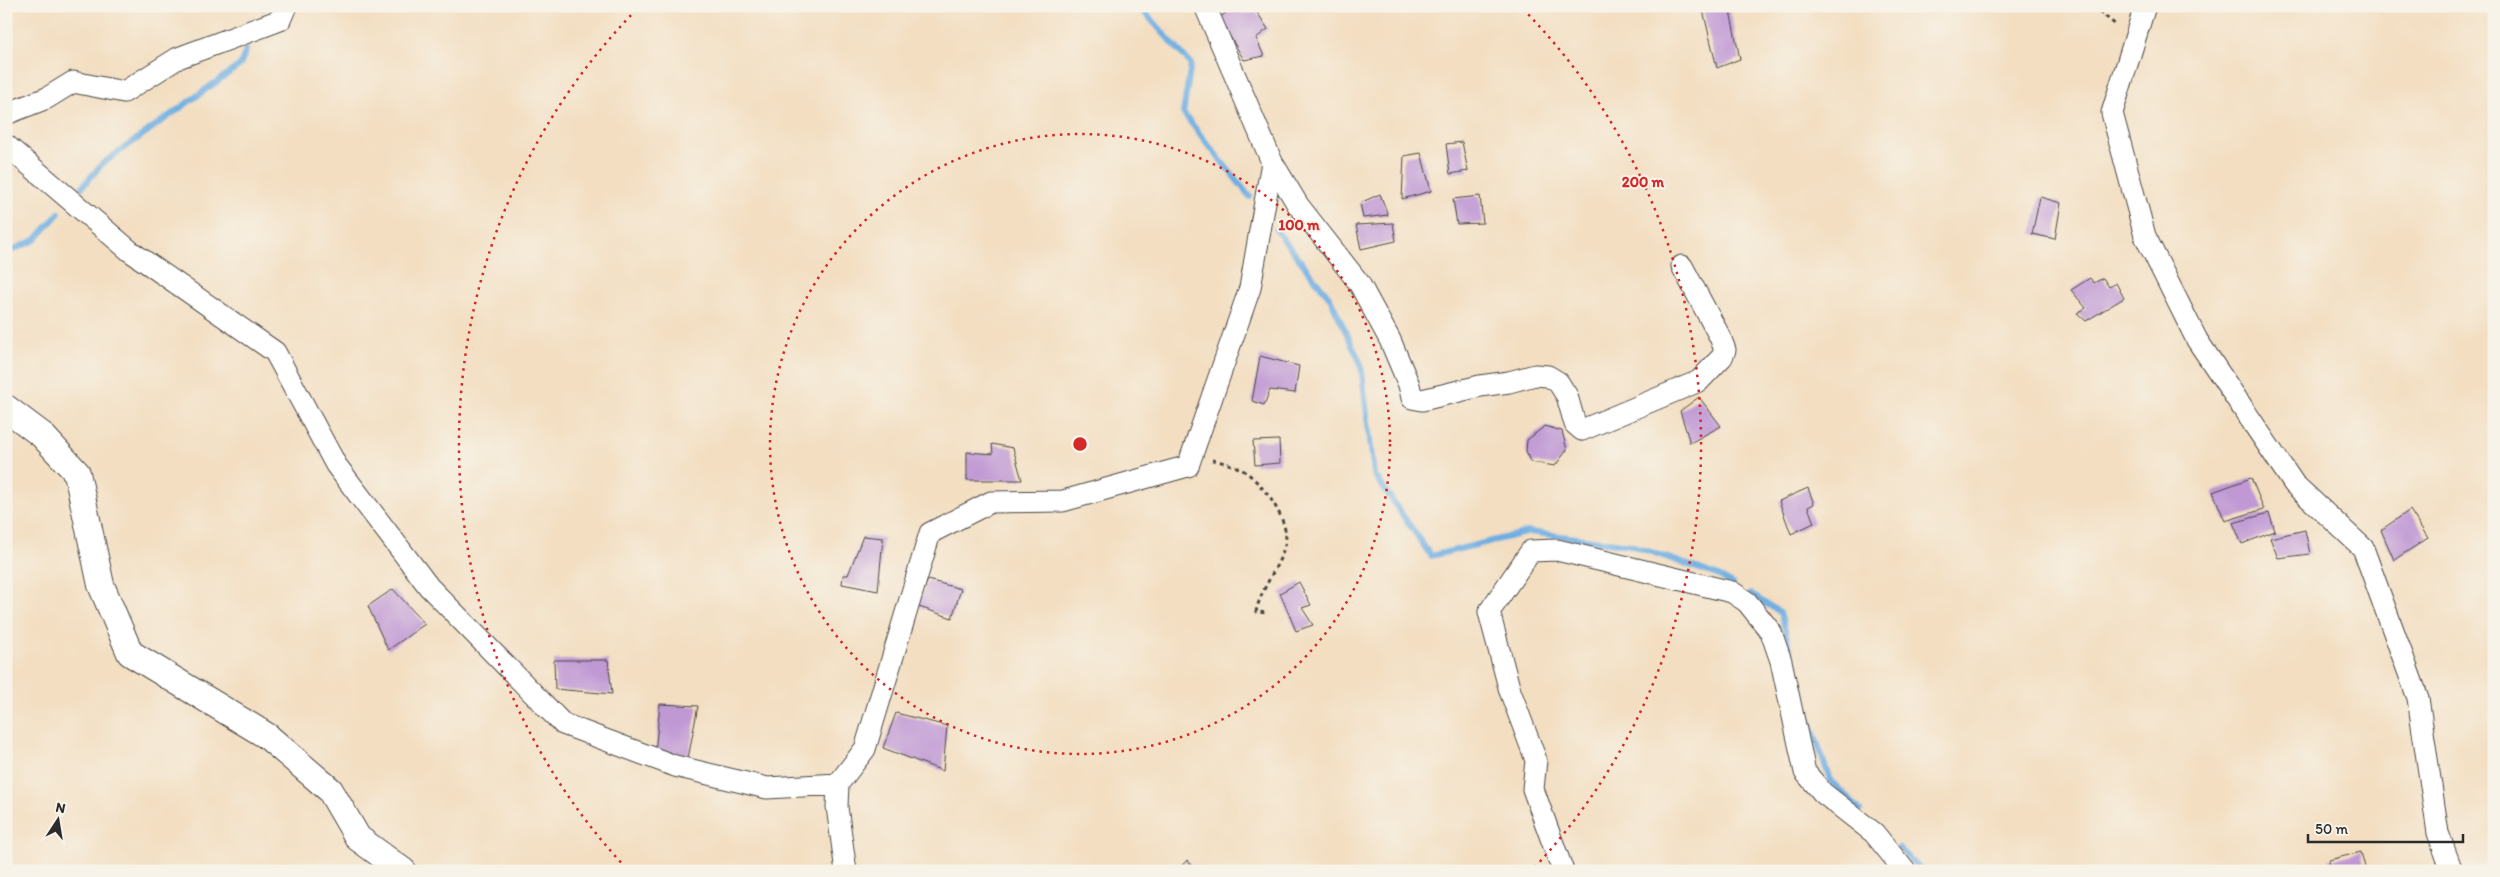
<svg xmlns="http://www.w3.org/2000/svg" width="2500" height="877" viewBox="0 0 2500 877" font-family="Itim,sans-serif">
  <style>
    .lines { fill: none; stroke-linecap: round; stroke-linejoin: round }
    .stream { stroke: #6eafe2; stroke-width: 6 }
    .building { fill: #bf98d4 }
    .minor-casing { stroke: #494642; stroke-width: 23 }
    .major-casing { stroke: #494642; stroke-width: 28 }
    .path { stroke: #494642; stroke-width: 3; stroke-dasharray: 4 4; stroke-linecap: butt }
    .minor { stroke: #fff; stroke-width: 21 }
    .major { stroke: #fff; stroke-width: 26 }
    .ring { fill: none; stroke: #d62828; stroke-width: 2.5; stroke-dasharray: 2.5 5 }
    .centre { fill: #d62828; stroke: #f7f3e8; stroke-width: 2.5 }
    .ring-label { font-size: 15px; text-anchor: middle; font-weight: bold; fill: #d62828; stroke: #f7f3e8; stroke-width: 4; stroke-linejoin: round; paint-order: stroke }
  </style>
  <rect width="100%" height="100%" fill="#f7f3e8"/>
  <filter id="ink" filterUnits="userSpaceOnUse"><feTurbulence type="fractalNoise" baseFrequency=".02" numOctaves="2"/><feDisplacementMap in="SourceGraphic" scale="10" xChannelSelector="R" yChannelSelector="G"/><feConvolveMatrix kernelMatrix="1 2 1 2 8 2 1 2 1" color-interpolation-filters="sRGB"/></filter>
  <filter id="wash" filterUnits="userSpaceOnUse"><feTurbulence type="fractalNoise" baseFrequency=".0096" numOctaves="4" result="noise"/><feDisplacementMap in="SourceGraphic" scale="20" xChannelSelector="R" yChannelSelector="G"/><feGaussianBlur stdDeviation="1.12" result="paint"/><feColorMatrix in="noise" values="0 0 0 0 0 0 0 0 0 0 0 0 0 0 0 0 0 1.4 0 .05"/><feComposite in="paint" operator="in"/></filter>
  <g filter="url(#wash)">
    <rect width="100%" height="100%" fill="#f3dec1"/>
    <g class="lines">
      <!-- stream -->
      <path class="stream" d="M 1139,6 L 1191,64 L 1183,113 L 1250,197
        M 263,8 L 264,6
        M 82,187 L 102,164 L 240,65 L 246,50
        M 1276,230 L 1330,298 L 1361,364 L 1374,474 L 1431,556 L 1529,532 L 1631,545 L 1717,575 L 1733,584
        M 6,253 L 35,240 L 59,213
        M 1750,594 L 1780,612 L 1807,713 L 1830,780 L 1860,810
        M 1899,848 L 1922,871"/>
    </g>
    <g id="blocks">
      <!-- building -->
      <path class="building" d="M 1235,6 L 1253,6 L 1268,29 L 1256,38 L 1264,56 L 1244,60 L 1219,18 Z
        M 1702,6 L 1729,6 L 1740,59 L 1717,68 Z
        M 1462,142 L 1468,171 L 1450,174 L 1446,144 Z
        M 1421,153 L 1431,191 L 1402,199 L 1404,156 Z
        M 1380,194 L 1388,215 L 1363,218 L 1360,203 Z
        M 1480,196 L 1483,223 L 1457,224 L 1453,199 Z
        M 2040,197 L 2061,203 L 2055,239 L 2032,234 Z
        M 1393,223 L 1396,241 L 1361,249 L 1356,225 Z
        M 2090,278 L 2094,283 L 2103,278 L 2109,287 L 2116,283 L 2124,298 L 2086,321 L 2077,313 L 2086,308 L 2071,290 Z
        M 1260,356 L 1299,366 L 1295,393 L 1270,390 L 1264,405 L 1252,401 Z
        M 1699,397 L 1721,426 L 1690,443 L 1680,411 Z
        M 1545,426 L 1562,431 L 1567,450 L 1555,466 L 1530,462 L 1526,451 L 1527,440 Z
        M 1279,440 L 1280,463 L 1255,465 L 1253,441 Z
        M 992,444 L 1013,448 L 1022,480 L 967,480 L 967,452 L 993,454 Z
        M 2251,478 L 2264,509 L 2225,521 L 2213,492 Z
        M 1808,488 L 1814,504 L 1808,507 L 1814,523 L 1791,534 L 1779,501 Z
        M 2410,510 L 2428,538 L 2394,560 L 2381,530 Z
        M 2269,513 L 2275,531 L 2242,544 L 2233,523 Z
        M 2305,530 L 2310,554 L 2278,558 L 2270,538 Z
        M 863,536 L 883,538 L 878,591 L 842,584 L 843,575 L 848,575 Z
        M 928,580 L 961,589 L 952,618 L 916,606 Z
        M 1299,582 L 1311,605 L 1302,608 L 1313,625 L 1296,631 L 1280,593 Z
        M 393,589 L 425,624 L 388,650 L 368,606 Z
        M 554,660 L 608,660 L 612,694 L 555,689 Z
        M 660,704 L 698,706 L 687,764 L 655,753 Z
        M 896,713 L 947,726 L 943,771 L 883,748 Z
        M 2361,852 L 2366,871 L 2330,871 L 2329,860 Z
        M 1187,860 L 1197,871 L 1177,871 Z"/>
    </g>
  </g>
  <g filter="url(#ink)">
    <use href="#blocks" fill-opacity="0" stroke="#494642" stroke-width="1"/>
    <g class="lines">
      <!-- minor casing -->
      <g class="minor-casing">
        <path id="minor" d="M 2145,6 L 2112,113 L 2145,236 L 2197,340 L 2294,484 L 2363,548 L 2418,698 L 2438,833 L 2452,871
          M 6,114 L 47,98 L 73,82 L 124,92 L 178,58 L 280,20 L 286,6
          M 6,145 L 130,251 L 275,352 L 336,465 L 429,587 L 563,724 L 675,766 L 767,788 L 838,784 L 865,749 L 930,533 L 991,502 L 1063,501 L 1188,466 L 1250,288 L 1272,162 L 1205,6
          M 1272,162 L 1298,205 L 1359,283 L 1390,340 L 1409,385 L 1412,398 L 1422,400 L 1480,386 L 1509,382 L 1535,375 L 1548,376 L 1558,382 L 1567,396 L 1575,424 L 1582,430 L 1699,381 L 1722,357 L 1725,350 L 1720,337 L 1682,266
          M 838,784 L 837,807 L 846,871
          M 1563,871 L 1533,789 L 1536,760 L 1510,691 L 1489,612 L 1531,551 L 1557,550 L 1732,592 L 1747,602 L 1771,632 L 1781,661 L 1805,772 L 1823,793 L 1874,833 L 1905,871"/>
      </g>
      <!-- major casing -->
      <g class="major-casing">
        <path id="major" d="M 6,408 L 42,435 L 77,473 L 101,585 L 130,653 L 267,736 L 330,790 L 358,838 L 403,871"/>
      </g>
      <!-- path -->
      <path class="path" d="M 2093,6 L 2117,26
        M 1212,460 C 1223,462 1238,466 1247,473 C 1265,487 1291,522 1285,545 C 1278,569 1261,588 1256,612 L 1268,613"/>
      <!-- minor -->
      <use href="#minor" class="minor"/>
      <!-- major -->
      <use href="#major" class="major"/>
    </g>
  </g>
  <!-- distance rings -->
  <g class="ring">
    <circle cx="1080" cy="444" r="310"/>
    <path d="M626 868A621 621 0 0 1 637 9M1523 9A621 621 0 0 1 1534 868"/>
  </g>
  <circle cx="1080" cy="444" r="8" class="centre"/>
  <g class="ring-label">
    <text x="1643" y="187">200 m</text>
    <text x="1299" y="230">100 m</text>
  </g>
  <!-- margin -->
  <rect width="2500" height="877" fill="none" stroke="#f7f3e8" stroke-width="25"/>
  <!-- north arrow -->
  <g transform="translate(58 820) rotate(12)" stroke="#f7f3e8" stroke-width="4" paint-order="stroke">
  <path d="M0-4L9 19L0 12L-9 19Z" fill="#2b2b2b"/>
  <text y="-8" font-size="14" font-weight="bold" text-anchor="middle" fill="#2b2b2b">N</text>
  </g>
  <!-- scale -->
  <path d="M2308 834v8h155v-8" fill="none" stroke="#2b2b2b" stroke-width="2.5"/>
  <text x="2315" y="834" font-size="15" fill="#2b2b2b" stroke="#f7f3e8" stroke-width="4" paint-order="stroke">50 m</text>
</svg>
